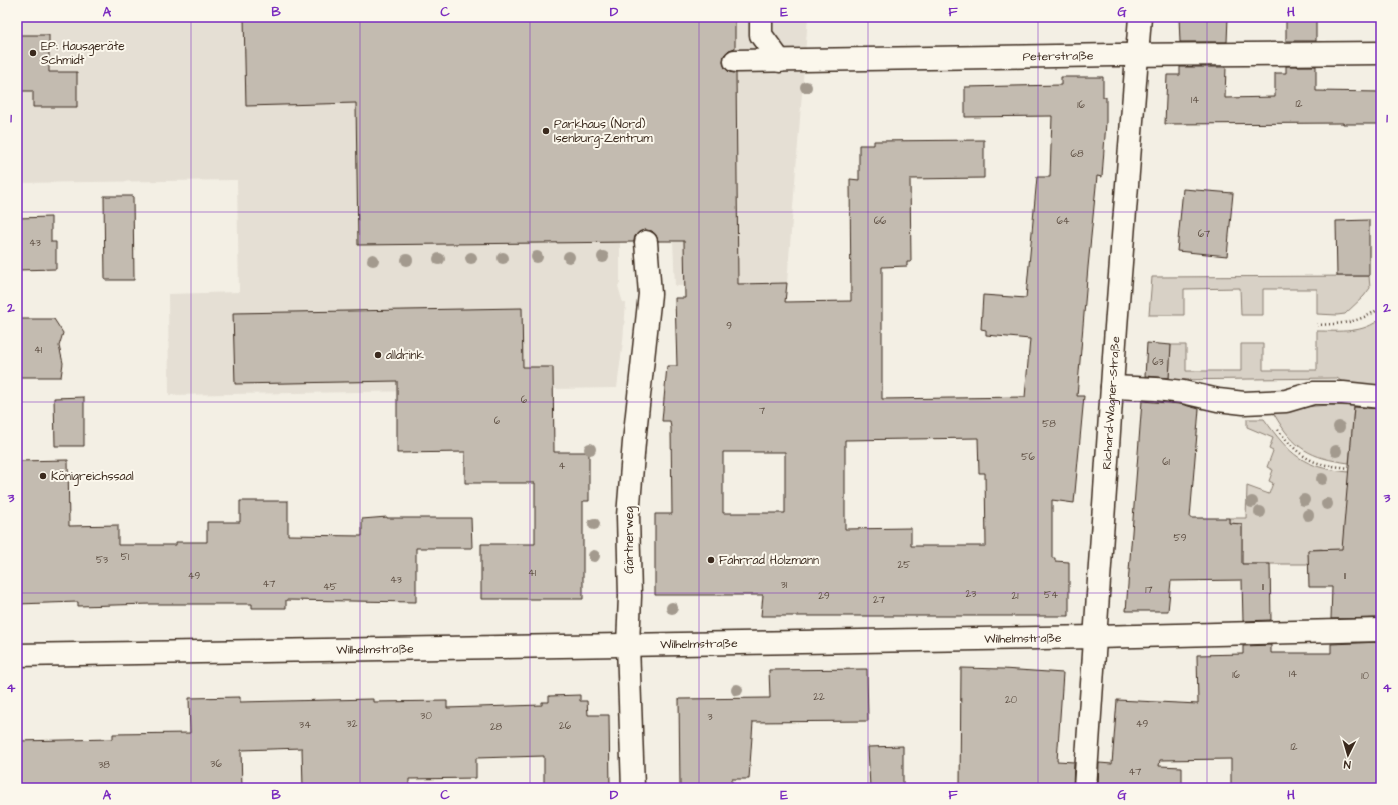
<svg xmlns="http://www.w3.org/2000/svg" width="1398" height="805" viewBox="0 0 1398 805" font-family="'Architects Daughter',sans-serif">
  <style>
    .built { fill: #e5dfd4 }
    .green { fill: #d8d1c6; stroke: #8a7e72 }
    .building { fill: #c3bbb0; stroke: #3b2a1e; fill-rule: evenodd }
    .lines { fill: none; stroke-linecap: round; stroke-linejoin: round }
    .minor-casing { stroke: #3b2a1e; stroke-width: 25 }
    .path { stroke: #3b2a1e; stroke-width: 2.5; stroke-dasharray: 1 3; stroke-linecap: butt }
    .minor { stroke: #fbf7ec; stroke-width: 22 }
    .tree { fill: #a39a8e }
    .grid { fill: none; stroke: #7b2cbf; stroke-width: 1; stroke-opacity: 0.55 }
    .poi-dot { fill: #3b2a1e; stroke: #fbf7ec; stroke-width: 1.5 }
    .labels { text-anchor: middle; stroke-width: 4; stroke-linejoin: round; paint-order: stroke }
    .number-label { font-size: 10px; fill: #5d4e42 }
    .poi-label { font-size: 12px; fill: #3b2a1e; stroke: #fbf7ec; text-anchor: start }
    .street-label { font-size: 12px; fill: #3b2a1e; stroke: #fbf7ec }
    .neatline { fill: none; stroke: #7b2cbf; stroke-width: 1.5 }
    .grid-label { font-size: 13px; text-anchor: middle; font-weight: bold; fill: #7b2cbf }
  </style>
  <rect width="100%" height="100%" fill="#f3efe4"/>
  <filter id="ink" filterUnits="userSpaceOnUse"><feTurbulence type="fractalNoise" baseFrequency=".025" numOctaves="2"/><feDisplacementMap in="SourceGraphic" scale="8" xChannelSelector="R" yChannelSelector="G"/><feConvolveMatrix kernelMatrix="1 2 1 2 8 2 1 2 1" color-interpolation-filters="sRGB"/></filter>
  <g filter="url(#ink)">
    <!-- built -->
    <path class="built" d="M 17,17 L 808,17 L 787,283 L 675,286 L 673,241 L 620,242 L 620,283 L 618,286 L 623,303 L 626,303 L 623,341 L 617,388 L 169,395 L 168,294 L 239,292 L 237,180 L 17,183 Z"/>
    <!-- green -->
    <path class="green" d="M 1369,276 L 1370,288 L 1364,296 L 1345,314 L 1337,315 L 1317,314 L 1317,289 L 1263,289 L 1263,315 L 1241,315 L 1240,288 L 1184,289 L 1184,315 L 1149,315 L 1152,277 Z
      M 1381,318 L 1381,388 L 1344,383 L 1337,378 L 1169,380 L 1171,345 L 1186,345 L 1186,371 L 1241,371 L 1241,344 L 1263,344 L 1263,370 L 1317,370 L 1317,331 C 1339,331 1364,334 1381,318 Z
      M 1328,405 L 1354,406 L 1351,445 L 1354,452 L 1350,452 L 1349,463 C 1310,458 1294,449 1274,414 L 1275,412 L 1305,407 Z
      M 1247,419 L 1264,419 C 1290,455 1303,468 1349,472 L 1381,563 L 1321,549 L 1308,550 L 1309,564 L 1230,564 L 1242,551 L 1242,524 L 1229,523 L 1229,518 L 1246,518 L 1247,486 L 1269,494 L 1273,483 L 1269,481 L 1273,470 L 1267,467 L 1273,451 L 1269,449 L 1273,438 L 1247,427 Z"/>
    <!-- building -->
    <path class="building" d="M 244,17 L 735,17 L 735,48 L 729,50 L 724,55 L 723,62 L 725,68 L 729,72 L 736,73 L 738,284 L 787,283 L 785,302 L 851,301 L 850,179 L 859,180 L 859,145 L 874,145 L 874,141 L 984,140 L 984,178 L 910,179 L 911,262 L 907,262 L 907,266 L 882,267 L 882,399 L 1025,397 L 1030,339 L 986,335 L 986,330 L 981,329 L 983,295 L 1026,298 L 1037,177 L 1050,177 L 1052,116 L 965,117 L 965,87 L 1061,85 L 1061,77 L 1103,77 L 1103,97 L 1106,97 L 1106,122 L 1102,177 L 1097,176 L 1088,267 L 1077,396 L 1084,396 L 1074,503 L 1052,500 L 1052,558 L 1055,558 L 1055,561 L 1069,562 L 1069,616 L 761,616 L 763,595 L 655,595 L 655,514 L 672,514 L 671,428 L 670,421 L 662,421 L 667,366 L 677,366 L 675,298 L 685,298 L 684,241 L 658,241 L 656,235 L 652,231 L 645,230 L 639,232 L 635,236 L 634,242 L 358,245 L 356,103 L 246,106 ZM 978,438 L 979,473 L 985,473 L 986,546 L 911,546 L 911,528 L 845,529 L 845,440 ZM 723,452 L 785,452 L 785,513 L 723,513 Z
      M 1179,17 L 1228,17 L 1227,42 L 1180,42 Z
      M 1286,17 L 1316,17 L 1316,41 L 1286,41 Z
      M 17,35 L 49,35 L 49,72 L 77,72 L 77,107 L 33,107 L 33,91 L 17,91 Z
      M 1286,66 L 1316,66 L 1316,91 L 1381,92 L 1381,124 L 1343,124 L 1343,123 L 1165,124 L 1167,75 L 1180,75 L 1180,67 L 1226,67 L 1225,98 L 1275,97 L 1275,73 L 1286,73 Z
      M 1183,189 L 1233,193 L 1227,256 L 1177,251 Z
      M 104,196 L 133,196 L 134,280 L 105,280 Z
      M 51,217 L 51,242 L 56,242 L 56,269 L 17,270 L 17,218 Z
      M 1369,220 L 1369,276 L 1337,276 L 1336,221 Z
      M 522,308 L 523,367 L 553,367 L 554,452 L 589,452 L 589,501 L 583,501 L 583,599 L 481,599 L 481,544 L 535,544 L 535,483 L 465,483 L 465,452 L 397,453 L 397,381 L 235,384 L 233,313 Z
      M 17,319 L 54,319 L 63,333 L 59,346 L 63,363 L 61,377 L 17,377 Z
      M 1147,343 L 1171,345 L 1169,378 L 1145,376 Z
      M 84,397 L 84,446 L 55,446 L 54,398 Z
      M 1142,401 L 1181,404 L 1199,409 L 1190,518 L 1229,518 L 1229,523 L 1242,524 L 1242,564 L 1270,564 L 1271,620 L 1243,621 L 1242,580 L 1171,581 L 1168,611 L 1126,611 Z
      M 1354,407 L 1381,409 L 1381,618 L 1331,619 L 1332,587 L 1309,587 L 1308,550 L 1342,549 Z
      M 68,460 L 69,526 L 118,525 L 118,545 L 176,545 L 176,542 L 207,542 L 207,522 L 240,522 L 240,501 L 288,501 L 288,535 L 362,536 L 362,519 L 387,517 L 387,518 L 471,518 L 472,548 L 416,548 L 416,602 L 286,600 L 286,608 L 252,608 L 252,604 L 151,604 L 78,606 L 78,602 L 17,604 L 17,461 Z
      M 1381,642 L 1381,788 L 1231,788 L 1231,759 L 1160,760 L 1159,766 L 1182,767 L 1182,788 L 1098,788 L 1099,763 L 1112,764 L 1117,700 L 1198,704 L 1197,655 L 1243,654 L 1243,646 L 1271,645 L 1271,653 L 1331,653 L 1331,644 Z
      M 961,668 L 1003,669 L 1063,673 L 1057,761 L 1074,762 L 1073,788 L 960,788 Z
      M 867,669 L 868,721 L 753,722 L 749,779 L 732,779 L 732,788 L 680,788 L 679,699 L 770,698 L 769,670 Z
      M 580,695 L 580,701 L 587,701 L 588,715 L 609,715 L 610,788 L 544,788 L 544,756 L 476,758 L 476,778 L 409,779 L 409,788 L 303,788 L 302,748 L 241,750 L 242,788 L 17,788 L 17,741 L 113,739 L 113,734 L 190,733 L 189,698 L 240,697 L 240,702 L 373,699 L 373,702 L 447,701 L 447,708 L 542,705 L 542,702 L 549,702 L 549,696 Z
      M 903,746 L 903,788 L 870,788 L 868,747 Z"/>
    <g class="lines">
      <!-- minor casing -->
      <g class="minor-casing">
        <g id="minor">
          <path d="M 761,17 L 761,35 L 780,61"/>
          <path id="s1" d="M 735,61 L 1116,55 L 1381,53"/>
          <path d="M 1112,387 L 1156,389 L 1183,392 L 1218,400 L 1244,403 L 1286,401 L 1313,393 L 1343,393 L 1381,397"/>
          <path id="s2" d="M 17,655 L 1096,637 L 1381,630"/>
          <path d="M 633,788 L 628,645 L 630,596 L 628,516 L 634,442 L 650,294 L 646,242"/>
          <path id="s3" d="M 1085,788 L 1116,327 L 1140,17"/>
        </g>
      </g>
      <!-- path -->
      <path class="path" d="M 1317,325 C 1333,324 1349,324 1364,317 C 1370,315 1375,311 1381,308
        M 1278,430 C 1287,441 1298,454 1311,460 C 1322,466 1336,466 1349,468"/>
      <!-- minor -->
      <use href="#minor" class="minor"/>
    </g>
    <!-- trees -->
    <g class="tree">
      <circle cx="806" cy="87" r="6"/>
      <circle cx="537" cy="257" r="6"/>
      <circle cx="569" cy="257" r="6"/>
      <circle cx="603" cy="257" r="6"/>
      <circle cx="471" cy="258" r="6"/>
      <circle cx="503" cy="258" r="6"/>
      <circle cx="439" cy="259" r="6"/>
      <circle cx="373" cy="260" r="6"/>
      <circle cx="407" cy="260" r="6"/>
      <circle cx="1339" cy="427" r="6"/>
      <circle cx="590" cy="449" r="6"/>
      <circle cx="1336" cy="451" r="6"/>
      <circle cx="1322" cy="479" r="6"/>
      <circle cx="1304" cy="500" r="6"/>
      <circle cx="1252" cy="502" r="6"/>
      <circle cx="1327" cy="504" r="6"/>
      <circle cx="1260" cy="512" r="6"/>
      <circle cx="1308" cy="515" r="6"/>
      <circle cx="594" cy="524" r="6"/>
      <circle cx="594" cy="556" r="6"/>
      <circle cx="672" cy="608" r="6"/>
      <circle cx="737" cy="690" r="6"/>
    </g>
  </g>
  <!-- grid -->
  <path class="grid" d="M 191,17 L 191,788M 360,17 L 360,788M 530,17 L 530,788M 699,17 L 699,788M 868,17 L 868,788M 1038,17 L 1038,788M 1207,17 L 1207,788M 17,212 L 1381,212M 17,402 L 1381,402M 17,593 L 1381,593"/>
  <!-- markers -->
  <g class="poi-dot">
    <circle cx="33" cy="53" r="4"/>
    <circle cx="546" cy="131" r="4"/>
    <circle cx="378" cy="355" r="4"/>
    <circle cx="43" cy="476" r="4"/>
    <circle cx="711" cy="560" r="4"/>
  </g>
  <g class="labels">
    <!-- number labels -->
    <g class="number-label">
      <text x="1195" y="103">14</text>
      <text x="1299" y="107">12</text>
      <text x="1081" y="108">16</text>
      <text x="1077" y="157">68</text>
      <text x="880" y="224">66</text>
      <text x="1063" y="224">64</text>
      <text x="1204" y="237">67</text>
      <text x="35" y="246">43</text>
      <text x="729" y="329">9</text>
      <text x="38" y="353">41</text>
      <text x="1158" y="365">63</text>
      <text x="524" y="403">6</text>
      <text x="762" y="414">7</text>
      <text x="497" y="424">6</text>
      <text x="1049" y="427">58</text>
      <text x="1028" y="460">56</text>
      <text x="1166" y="465">61</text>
      <text x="562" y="469">4</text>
      <text x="1180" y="541">59</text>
      <text x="125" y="560">51</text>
      <text x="102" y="563">53</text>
      <text x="904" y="568">25</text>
      <text x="532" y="576">41</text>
      <text x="194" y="579">49</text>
      <text x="1345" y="579">11</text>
      <text x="396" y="583">43</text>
      <text x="269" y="587">47</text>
      <text x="784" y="588">31</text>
      <text x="330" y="590">45</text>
      <text x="1263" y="590">11</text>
      <text x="1149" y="593">17</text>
      <text x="971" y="597">23</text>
      <text x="1051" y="598">54</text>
      <text x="824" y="599">29</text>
      <text x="1015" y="599">21</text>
      <text x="879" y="603">27</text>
      <text x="1293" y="677">14</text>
      <text x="1236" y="678">16</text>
      <text x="1365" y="679">10</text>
      <text x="819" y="700">22</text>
      <text x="1011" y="703">20</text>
      <text x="426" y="719">30</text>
      <text x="710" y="720">3</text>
      <text x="352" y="727">32</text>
      <text x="1142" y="727">49</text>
      <text x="305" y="728">34</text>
      <text x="565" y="729">26</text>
      <text x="496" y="730">28</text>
      <text x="1294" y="750">12</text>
      <text x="216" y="767">36</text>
      <text x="104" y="768">38</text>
      <text x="1135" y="775">47</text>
    </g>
    <!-- poi labels -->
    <g class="poi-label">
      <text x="41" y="50">EP: Hausgeräte<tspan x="41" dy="14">Schmidt</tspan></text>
      <text x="554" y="128">Parkhaus (Nord)<tspan x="554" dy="14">Isenburg-Zentrum</tspan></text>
      <text x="386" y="359">alldrink</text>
      <text x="51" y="480">Königreichssaal</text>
      <text x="719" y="564">Fahrrad Holzmann</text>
    </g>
    <!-- street labels -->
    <g class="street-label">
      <text dy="4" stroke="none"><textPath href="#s1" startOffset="323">Peterstraße</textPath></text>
      <text dy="4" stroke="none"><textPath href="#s3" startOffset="386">Richard-Wagner-Straße</textPath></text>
      <text transform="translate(629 540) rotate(-90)" y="4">Gärtnerweg</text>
      <text dy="4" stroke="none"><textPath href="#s2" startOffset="1006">Wilhelmstraße</textPath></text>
      <text dy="4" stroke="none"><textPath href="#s2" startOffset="682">Wilhelmstraße</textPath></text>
      <text dy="4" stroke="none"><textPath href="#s2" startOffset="358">Wilhelmstraße</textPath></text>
    </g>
  </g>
  <!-- margin -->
  <rect width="1398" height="805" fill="none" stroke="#fbf7ec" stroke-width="44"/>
  <!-- north arrow -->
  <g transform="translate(1348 755) rotate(185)" stroke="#fbf7ec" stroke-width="3" paint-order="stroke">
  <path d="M0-3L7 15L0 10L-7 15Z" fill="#3b2a1e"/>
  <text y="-6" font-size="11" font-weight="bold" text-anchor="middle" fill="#3b2a1e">N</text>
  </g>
  <rect x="22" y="22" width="1354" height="761" class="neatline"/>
  <g class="grid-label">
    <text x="107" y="16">A</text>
    <text x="276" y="16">B</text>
    <text x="445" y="16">C</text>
    <text x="614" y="16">D</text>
    <text x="784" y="16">E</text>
    <text x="953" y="16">F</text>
    <text x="1122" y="16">G</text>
    <text x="1291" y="16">H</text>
    <text x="11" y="122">1</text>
    <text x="1387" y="122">1</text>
    <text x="11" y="312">2</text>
    <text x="1387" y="312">2</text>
    <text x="11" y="502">3</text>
    <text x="1387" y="502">3</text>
    <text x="11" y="692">4</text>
    <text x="1387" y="692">4</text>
    <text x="107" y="799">A</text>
    <text x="276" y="799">B</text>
    <text x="445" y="799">C</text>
    <text x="614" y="799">D</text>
    <text x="784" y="799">E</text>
    <text x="953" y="799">F</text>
    <text x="1122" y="799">G</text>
    <text x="1291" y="799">H</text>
  </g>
</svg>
